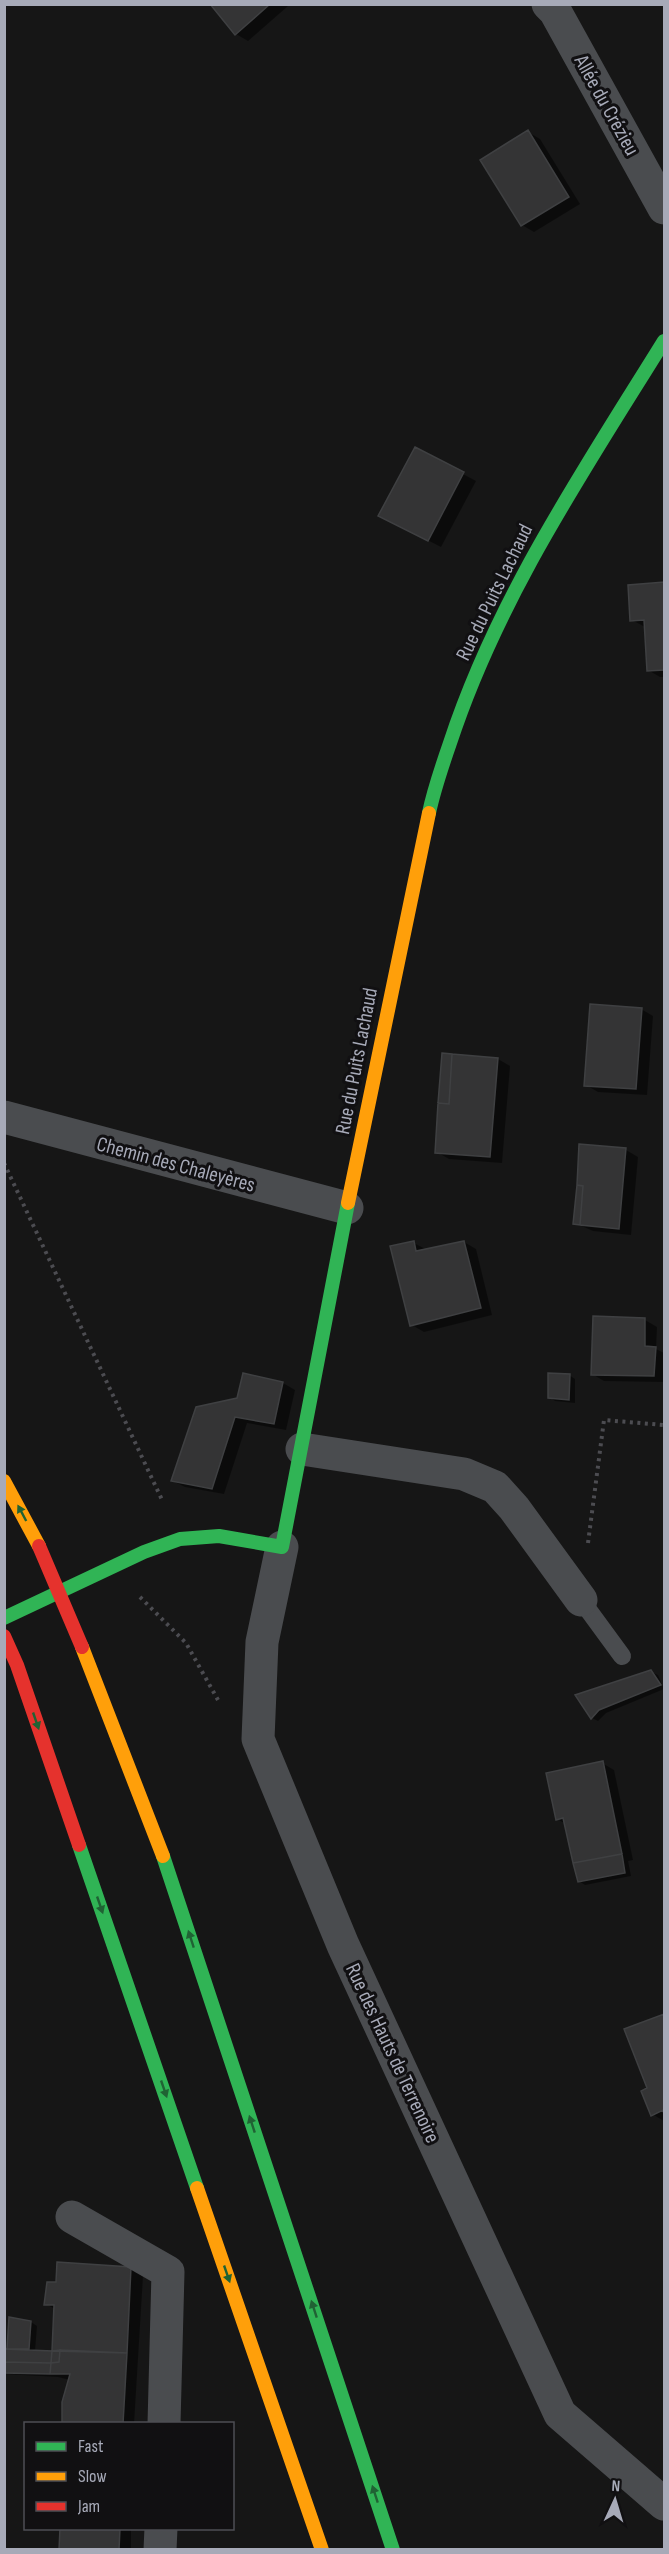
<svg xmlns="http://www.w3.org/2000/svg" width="669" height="2554" viewBox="0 0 669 2554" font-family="'Sofia Sans Condensed',sans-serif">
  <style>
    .shadow { fill: #0007 }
    .building { fill: #343435; stroke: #3f4042; stroke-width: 1.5 }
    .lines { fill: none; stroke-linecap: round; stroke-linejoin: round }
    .path { stroke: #4c4c51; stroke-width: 4; stroke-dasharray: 3 4.5; stroke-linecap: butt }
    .lane { stroke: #4a4c4f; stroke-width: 18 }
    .street { stroke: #4a4c4f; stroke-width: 33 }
    .fast { stroke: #30b455; stroke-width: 14 }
    .slow { stroke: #ff9f0a; stroke-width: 14 }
    .jam { stroke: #e5322d; stroke-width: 14 }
    .jam-bridge { stroke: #e5322d; stroke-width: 14 }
    .oneway { fill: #206234 }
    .labels { text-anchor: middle; stroke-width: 6; stroke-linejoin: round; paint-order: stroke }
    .street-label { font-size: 21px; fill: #a7aab8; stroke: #111012 }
  </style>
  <rect width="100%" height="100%" fill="#161616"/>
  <!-- shadow -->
  <path class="shadow" d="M 212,4 L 287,4 L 288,6 L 248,41 L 236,34 Z
    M 528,132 L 540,139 L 580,204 L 534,232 L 522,225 Z
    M 416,449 L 476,481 L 441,547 L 392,522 Z
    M 664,583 L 664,677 L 660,677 L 648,670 L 645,627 L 632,620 L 630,586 Z
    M 641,1009 L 653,1016 L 647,1095 L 598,1092 L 586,1085 Z
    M 498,1059 L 510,1066 L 502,1163 L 449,1159 L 437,1152 Z
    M 581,1146 L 626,1150 L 638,1157 L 631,1235 L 593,1231 L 575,1223 Z
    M 464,1242 L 476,1249 L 492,1315 L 424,1332 L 412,1325 L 414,1243 L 427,1250 Z
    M 645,1320 L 657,1327 L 656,1349 L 664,1353 L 664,1382 L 604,1381 L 592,1374 Z
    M 244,1375 L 283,1383 L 295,1390 L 286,1430 L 247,1423 L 224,1494 L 185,1487 L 173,1481 L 238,1399 Z
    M 569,1375 L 575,1379 L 575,1403 L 555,1401 L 549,1397 Z
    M 651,1672 L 658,1675 L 664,1689 L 606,1713 L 598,1721 L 592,1718 L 577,1696 Z
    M 602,1763 L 614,1770 L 633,1860 L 628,1861 L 631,1876 L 585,1885 L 579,1881 L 566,1824 L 557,1819 Z
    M 664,2015 L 664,2121 L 652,2114 L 649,2089 L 626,2030 Z
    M 131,2269 L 143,2276 L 134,2424 L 64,2424 L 70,2380 L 58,2377 L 4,2374 L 4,2350 L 8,2351 L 11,2319 L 31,2322 L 37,2326 L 35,2351 L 53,2351 L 55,2309 L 46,2304 Z
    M 61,2528 L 131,2528 L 131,2550 L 61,2550 Z"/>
  <!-- building -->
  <path class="building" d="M 210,4 L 270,4 L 235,35 Z
    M 528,130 L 569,197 L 521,226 L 480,160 Z
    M 415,447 L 464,472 L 428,541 L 378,516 Z
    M 664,582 L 664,670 L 647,671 L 644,620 L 630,621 L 628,585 Z
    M 590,1004 L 642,1008 L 636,1089 L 584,1086 Z
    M 442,1053 L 452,1054 L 449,1104 L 438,1103 Z
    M 452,1054 L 498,1058 L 490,1157 L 435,1153 L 438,1103 L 449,1104 Z
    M 579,1144 L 626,1148 L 619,1229 L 580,1225 L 583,1186 L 577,1185 Z
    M 577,1185 L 583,1186 L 580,1225 L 573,1224 Z
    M 414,1241 L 416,1251 L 464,1241 L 481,1308 L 410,1326 L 390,1246 Z
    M 593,1316 L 645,1318 L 645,1346 L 656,1347 L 654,1376 L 591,1375 Z
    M 243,1373 L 283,1382 L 274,1424 L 235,1417 L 212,1489 L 171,1481 L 196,1407 L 237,1398 Z
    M 548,1373 L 570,1374 L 569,1400 L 548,1398 Z
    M 651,1670 L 661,1685 L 599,1710 L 591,1719 L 575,1695 Z
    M 603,1761 L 622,1854 L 573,1863 L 563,1818 L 556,1820 L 546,1773 Z
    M 622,1854 L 625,1873 L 578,1882 L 573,1863 Z
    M 664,2014 L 664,2114 L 663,2110 L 651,2116 L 641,2091 L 647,2088 L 624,2029 Z
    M 57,2262 L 131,2267 L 127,2353 L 52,2351 L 54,2305 L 44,2305 L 47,2282 L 56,2282 Z
    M 9,2317 L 31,2321 L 29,2349 L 7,2349 Z
    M 4,2349 L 52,2351 L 51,2363 L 4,2362 Z
    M 60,2350 L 127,2353 L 123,2424 L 62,2424 L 62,2402 L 70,2374 L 50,2374 L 51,2363 L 59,2362 Z
    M 60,2350 L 59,2362 L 51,2363 L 52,2351 Z
    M 4,2362 L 51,2363 L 50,2374 L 4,2373 Z
    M 60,2528 L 120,2528 L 119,2550 L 59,2550 Z"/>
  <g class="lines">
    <!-- path -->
    <path class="path" d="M 4,1163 L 163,1502
      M 588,1543 L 604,1420 L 664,1425
      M 140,1597 L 186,1643 L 218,1700"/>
    <!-- lane -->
    <path class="lane" d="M 581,1600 L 622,1656"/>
    <!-- street -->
    <path class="street" d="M 548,4 L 555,11 L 664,208
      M 4,1117 L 347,1208
      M 302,1449 L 464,1474 L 495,1487 L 514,1508 L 581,1600
      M 282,1547 L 262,1642 L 258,1739 L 343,1945 L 560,2414 L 664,2504
      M 72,2217 L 168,2272 L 164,2424
      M 160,2550 L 161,2528"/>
    <!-- fast -->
    <path class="fast" d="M 429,813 C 434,789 442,766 450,743 C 498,597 584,470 664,341
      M 4,1618 L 144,1552 L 180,1539 L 219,1536 L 282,1547 L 348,1203
      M 79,1845 L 197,2188
      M 163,1856 L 393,2550"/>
    <!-- slow -->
    <path class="slow" d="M 348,1203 L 429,813
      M 4,1481 L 39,1546
      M 82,1647 L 163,1856
      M 197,2188 L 322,2550"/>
    <!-- jam -->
    <path class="jam" d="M 4,1636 L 17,1665 L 79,1845"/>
    <!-- jam-bridge -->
    <path class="jam-bridge" d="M 39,1546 L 82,1647"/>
  </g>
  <!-- one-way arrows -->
  <defs><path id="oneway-solid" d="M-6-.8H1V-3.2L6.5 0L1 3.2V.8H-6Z" transform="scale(1.5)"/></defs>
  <g class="oneway">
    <use href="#oneway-solid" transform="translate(22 1513) rotate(-118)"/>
    <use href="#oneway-solid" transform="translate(36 1721) rotate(71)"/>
    <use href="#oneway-solid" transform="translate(100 1905) rotate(71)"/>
    <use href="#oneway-solid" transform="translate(191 1939) rotate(-108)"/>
    <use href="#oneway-solid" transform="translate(164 2089) rotate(71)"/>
    <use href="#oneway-solid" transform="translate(252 2124) rotate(-108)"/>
    <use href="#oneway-solid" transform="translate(227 2274) rotate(71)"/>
    <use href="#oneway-solid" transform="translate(314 2309) rotate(-108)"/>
    <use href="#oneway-solid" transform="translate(375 2494) rotate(-108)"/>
  </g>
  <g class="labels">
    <!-- street labels -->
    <g class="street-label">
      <text transform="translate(607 105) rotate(61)" y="7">Allée du Crézieu</text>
      <text transform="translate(494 592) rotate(-64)" y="7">Rue du Puits Lachaud</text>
      <text transform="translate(356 1061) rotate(-79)" y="7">Rue du Puits Lachaud</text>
      <text transform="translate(176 1164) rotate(15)" y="7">Chemin des Chaleyères</text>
      <text transform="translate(393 2053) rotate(65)" y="7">Rue des Hauts de Terrenoire</text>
    </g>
  </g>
  <!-- border -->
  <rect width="669" height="2554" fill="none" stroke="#a7aab8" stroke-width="12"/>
  <!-- legend -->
  <rect x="24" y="2422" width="210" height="108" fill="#111012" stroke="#4d4e54" stroke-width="1.5"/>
  <rect x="36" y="2442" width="30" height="9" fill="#30b455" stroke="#4d4e54" stroke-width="1.5"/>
  <text x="78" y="2452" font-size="18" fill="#a7aab8">Fast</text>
  <rect x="36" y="2472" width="30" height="9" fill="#ff9f0a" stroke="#4d4e54" stroke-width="1.5"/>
  <text x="78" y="2482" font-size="18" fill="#a7aab8">Slow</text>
  <rect x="36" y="2502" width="30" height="9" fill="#e5322d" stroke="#4d4e54" stroke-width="1.5"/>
  <text x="78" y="2512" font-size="18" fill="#a7aab8">Jam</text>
  <!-- north arrow -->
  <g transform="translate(615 2500) rotate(4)" stroke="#111012" stroke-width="4.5" paint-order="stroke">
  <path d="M0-4.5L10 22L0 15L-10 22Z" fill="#a7aab8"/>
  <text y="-9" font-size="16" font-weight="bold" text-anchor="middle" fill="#a7aab8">N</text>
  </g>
</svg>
